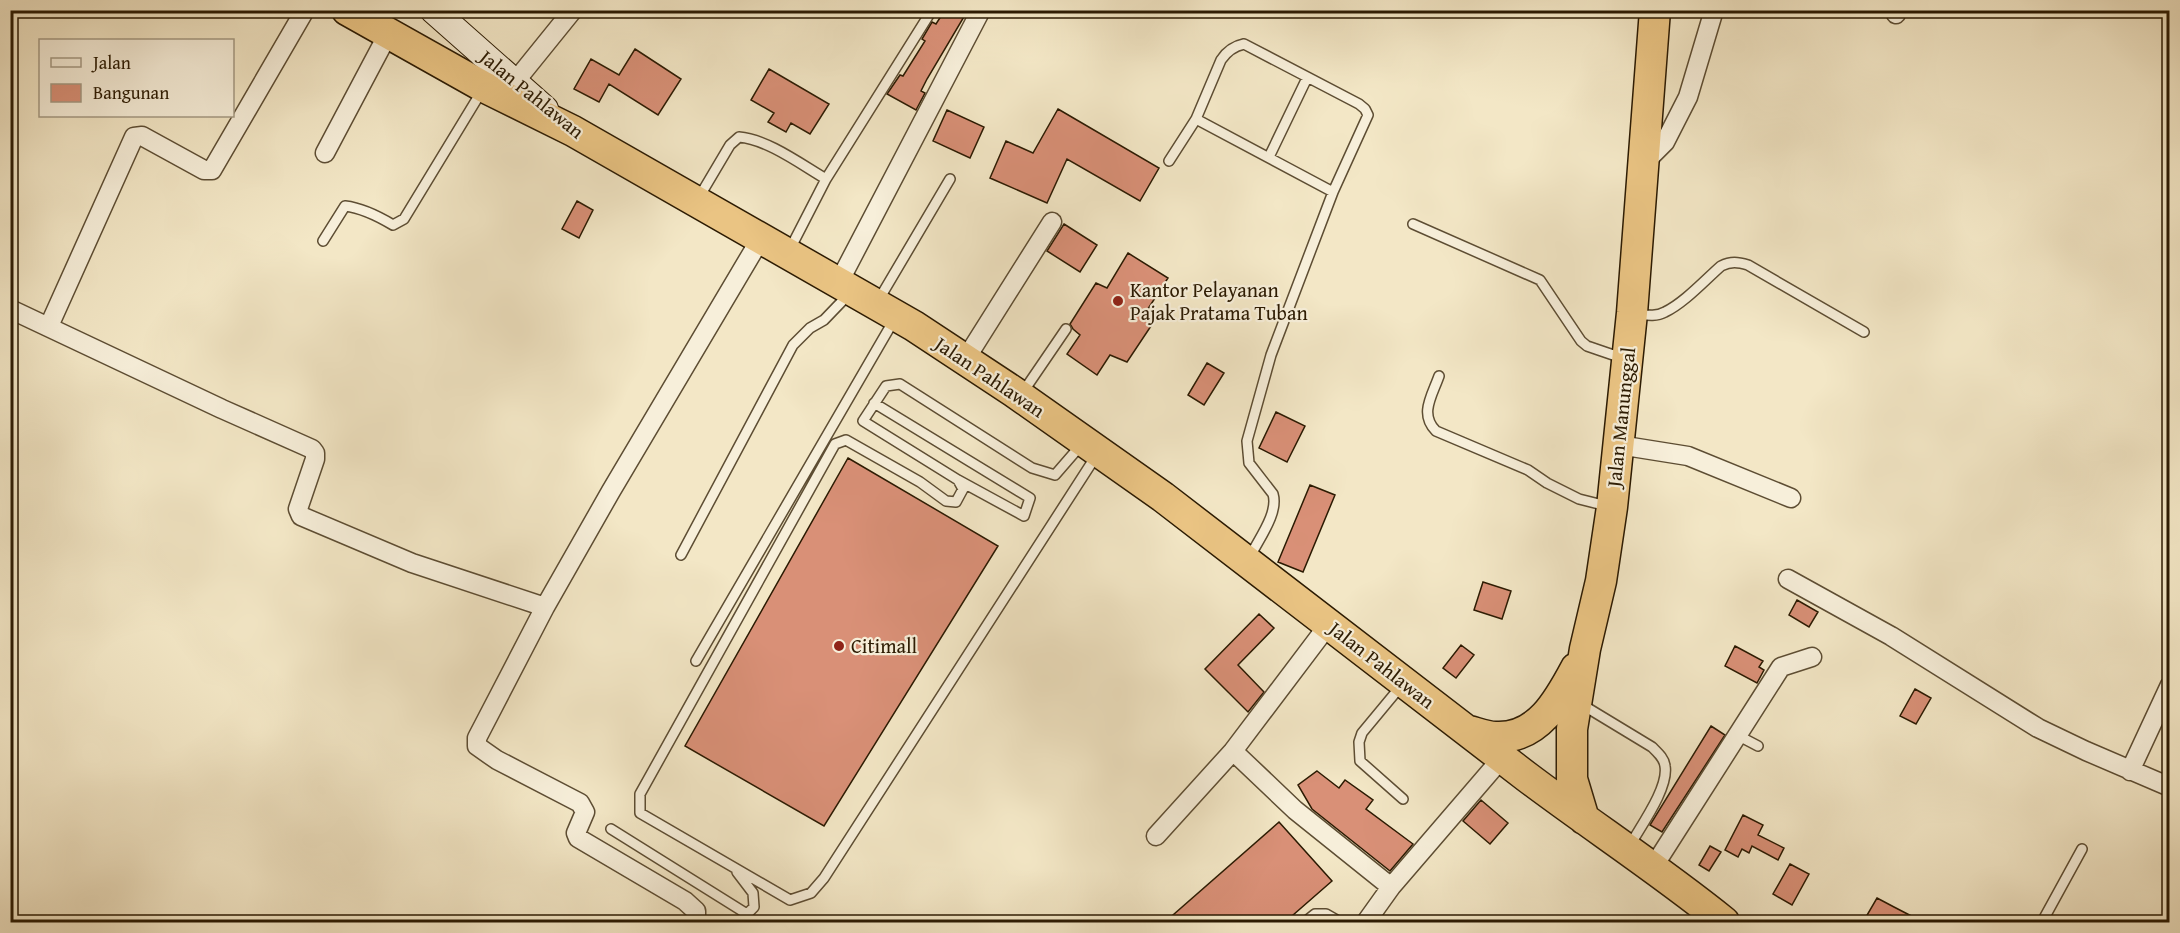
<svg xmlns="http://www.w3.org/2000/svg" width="2180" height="933" viewBox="0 0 2180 933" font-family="'Gentium Book Plus',serif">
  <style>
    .building { fill: #d99077; stroke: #2b1a02; stroke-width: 1.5 }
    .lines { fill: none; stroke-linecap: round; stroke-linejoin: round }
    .service-casing { stroke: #5d4d33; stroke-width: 12 }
    .minor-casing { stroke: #5d4d33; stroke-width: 21 }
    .secondary-casing { stroke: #2b1a02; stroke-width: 28 }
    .trunk-casing { stroke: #2b1a02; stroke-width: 33 }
    .service { stroke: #f7efda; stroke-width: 9 }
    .minor { stroke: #f7efda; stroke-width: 18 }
    .secondary { stroke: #f7efda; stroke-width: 26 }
    .trunk { stroke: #eac483; stroke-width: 30 }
    .poi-dot { fill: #8f2418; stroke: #f7efda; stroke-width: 2 }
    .labels { text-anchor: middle; stroke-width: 4.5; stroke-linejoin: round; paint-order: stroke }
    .street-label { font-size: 20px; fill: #2b1a02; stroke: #f7efda }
    .poi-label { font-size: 20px; fill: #2b1a02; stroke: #f7efda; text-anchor: start }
  </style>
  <rect width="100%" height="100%" fill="#f3e7c6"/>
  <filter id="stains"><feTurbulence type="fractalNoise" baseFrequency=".00333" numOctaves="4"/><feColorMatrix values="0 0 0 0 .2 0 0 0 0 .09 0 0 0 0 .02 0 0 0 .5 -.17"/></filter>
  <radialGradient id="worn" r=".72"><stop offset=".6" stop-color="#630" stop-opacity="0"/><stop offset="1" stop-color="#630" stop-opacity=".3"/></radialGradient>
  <!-- building -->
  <path class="building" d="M 945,10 L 968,10 L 927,79 L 921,91 L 925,93 L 916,110 L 887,94 L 900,75 L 903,76 L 925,41 L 922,39 L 932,22 L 936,24 Z
    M 635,49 L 681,79 L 658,115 L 609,84 L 599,102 L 574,89 L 591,59 L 619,75 Z
    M 769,69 L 829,104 L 810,134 L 791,123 L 786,132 L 768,122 L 774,113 L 751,100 Z
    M 1058,109 L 1159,168 L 1140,201 L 1067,159 L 1047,203 L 990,178 L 1006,141 L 1033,153 Z
    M 947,110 L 984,127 L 970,158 L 933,141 Z
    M 577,201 L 593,210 L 579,238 L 562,229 Z
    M 1064,224 L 1097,245 L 1080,272 L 1047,251 Z
    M 1128,253 L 1168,278 L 1144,315 L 1155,320 L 1127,362 L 1110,355 L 1097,375 L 1067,354 L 1080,335 L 1073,329 L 1070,324 L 1096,283 L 1107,288 Z
    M 1207,363 L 1224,373 L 1204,405 L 1188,395 Z
    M 1276,412 L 1305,426 L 1287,462 L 1259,448 Z
    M 848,458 L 998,546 L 824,826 L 685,746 Z
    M 1310,485 L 1335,495 L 1303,572 L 1278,562 Z
    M 1483,582 L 1511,591 L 1502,619 L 1474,610 Z
    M 1797,600 L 1818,612 L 1809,627 L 1789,615 Z
    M 1259,614 L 1274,628 L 1238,665 L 1264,692 L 1248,712 L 1205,669 Z
    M 1461,645 L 1474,655 L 1456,678 L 1443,668 Z
    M 1735,646 L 1763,661 L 1759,667 L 1764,670 L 1757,683 L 1725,666 Z
    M 1915,689 L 1931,698 L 1916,724 L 1900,716 Z
    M 1711,726 L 1725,735 L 1662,832 L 1650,825 Z
    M 1317,771 L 1339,788 L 1345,780 L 1373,800 L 1366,809 L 1413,844 L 1390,871 L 1312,809 L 1298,785 Z
    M 1481,800 L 1508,823 L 1490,844 L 1463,821 Z
    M 1743,815 L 1763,825 L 1758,835 L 1784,848 L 1778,860 L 1752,846 L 1749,853 L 1742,849 L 1738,857 L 1725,850 Z
    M 1279,822 L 1332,881 L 1285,922 L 1165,922 Z
    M 1710,846 L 1721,852 L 1709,871 L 1699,865 Z
    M 1790,864 L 1809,874 L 1792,905 L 1773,894 Z
    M 1877,898 L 1894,907 L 1923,922 L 1863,922 Z"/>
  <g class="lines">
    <!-- service casing -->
    <g class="service-casing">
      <path id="service" d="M 1196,119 L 1333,192
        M 1269,157 L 1307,78
        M 1169,161 L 1196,119 L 1221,60 C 1227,51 1234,46 1244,44 L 1359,104 L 1365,109 L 1368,115 L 1333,192 L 1271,355 L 1247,441 L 1249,463 L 1273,494 C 1279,514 1257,541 1249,559
        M 698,199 L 730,145 L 739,137 C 767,139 802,165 826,179
        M 1413,224 L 1540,280 L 1581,341 L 1587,346 L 1622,358
        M 323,241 L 345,206 C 362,208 378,216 393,225 L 404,219 L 483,89
        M 789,251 L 826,179 L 932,10
        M 878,301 L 950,179
        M 1637,314 C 1646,315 1656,317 1665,312 C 1684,303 1705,280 1721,266 C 1731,261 1738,262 1748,265 L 1864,332
        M 1439,376 C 1432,396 1419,414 1436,431 L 1528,470 L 1547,483 L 1579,499 L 1607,506
        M 1023,392 L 1066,329
        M 874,403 L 1030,498 L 1024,516 L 958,480 L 863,421 L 886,386 L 900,384 L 1032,468 L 1055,475 L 1081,445
        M 958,480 L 963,489 L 956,502 L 946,501 L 920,482 L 846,440 L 835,444 L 640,794 L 640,813 L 790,900 L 811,893 L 824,878 L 1096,456
        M 681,555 L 793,345 L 810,328 L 824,320 L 849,294
        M 696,661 L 894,320
        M 1401,686 L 1362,733 L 1359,742 L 1360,761 L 1403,799
        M 1581,704 L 1652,747 C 1658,753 1664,758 1665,766 C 1669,788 1640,827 1629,847
        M 1737,735 L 1758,746
        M 611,829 L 747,914 L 754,907 L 753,893 L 737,872
        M 1305,922 L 1315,914 L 1326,914 L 1340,922
        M 2042,922 L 2082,849"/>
    </g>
    <!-- minor casing -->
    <g class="minor-casing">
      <path id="minor" d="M 1896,14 L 1897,10
        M 514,83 L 573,10
        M 325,153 L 388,34
        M 1644,163 L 1665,142 L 1688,97 L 1714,10
        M 839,282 L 981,10
        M 10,309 L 222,409 L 312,449 L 315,453 L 315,459 L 298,509 L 301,516 L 412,563 L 545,607
        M 49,326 L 134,137 L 142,136 L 204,170 L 212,170 L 305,10
        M 965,360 L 1052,222
        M 1619,445 L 1688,456 L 1791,498
        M 1788,579 L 1891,636 L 2038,728 L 2086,751 L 2170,787
        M 1233,751 L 1295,810 L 1391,887
        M 2130,771 L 2170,685
        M 1156,836 L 1233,751 L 1329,624
        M 1652,869 L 1781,667 L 1812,657
        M 696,922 L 696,911 L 685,901 L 578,838 L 576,833 L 585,812 L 580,803 L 497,760 L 477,746 L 477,738 L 545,607 L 611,491 L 761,238
        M 1366,922 L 1391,887 L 1502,758"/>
    </g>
    <!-- secondary casing -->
    <g class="secondary-casing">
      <path id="secondary" d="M 433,10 L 545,109"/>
    </g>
    <!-- trunk casing -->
    <g class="trunk-casing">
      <path id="trunk" d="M 347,10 L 484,87 L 573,131 L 914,326 L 1014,392 L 1163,497 L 1527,777 C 1592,826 1661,871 1724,922
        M 1469,731 C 1477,733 1487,737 1496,737 C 1538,739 1559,700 1576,668
        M 1584,819 L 1572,779 L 1572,729 L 1585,649 L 1601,581 L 1612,507 L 1632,313 L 1655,10"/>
    </g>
    <!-- service -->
    <use href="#service" class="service"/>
    <!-- minor -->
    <use href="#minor" class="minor"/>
    <!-- secondary -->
    <use href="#secondary" class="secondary"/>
    <!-- trunk -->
    <use href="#trunk" class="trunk"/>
  </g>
  <!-- markers -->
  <g class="poi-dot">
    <circle cx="1118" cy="301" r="6"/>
    <circle cx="839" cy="646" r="6"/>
  </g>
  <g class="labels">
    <!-- street labels -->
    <g class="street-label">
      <text transform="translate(532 94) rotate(39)" y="7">Jalan Pahlawan</text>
      <text transform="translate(990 377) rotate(34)" y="7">Jalan Pahlawan</text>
      <text transform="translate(1621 417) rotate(-84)" y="7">Jalan Manunggal</text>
      <text transform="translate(1382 665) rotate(38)" y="7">Jalan Pahlawan</text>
    </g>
    <!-- poi labels -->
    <g class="poi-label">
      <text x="1130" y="297">Kantor Pelayanan<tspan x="1130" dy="23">Pajak Pratama Tuban</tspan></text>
      <text x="851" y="653">Citimall</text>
    </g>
  </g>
  <!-- margin -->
  <rect width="2180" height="933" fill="none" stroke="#f3e7c6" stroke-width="36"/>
  <rect x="12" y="12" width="2156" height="909" fill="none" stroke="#2b1a02" stroke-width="3"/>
  <rect x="18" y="18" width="2144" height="897" fill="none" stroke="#2b1a02" stroke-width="1.5"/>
  <!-- legend -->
  <rect x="39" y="39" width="195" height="78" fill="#f7efda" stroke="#a59a84" stroke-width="1.5"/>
  <rect x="51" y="58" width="30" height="9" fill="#f7efda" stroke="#a59a84" stroke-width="1.5"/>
  <text x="93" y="69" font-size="18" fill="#2b1a02">Jalan</text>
  <rect x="51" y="84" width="30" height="18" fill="#d99077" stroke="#a59a84" stroke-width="1.5"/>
  <text x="93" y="99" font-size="18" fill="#2b1a02">Bangunan</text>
  <rect width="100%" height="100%" filter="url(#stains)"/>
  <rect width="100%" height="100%" fill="url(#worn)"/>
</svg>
